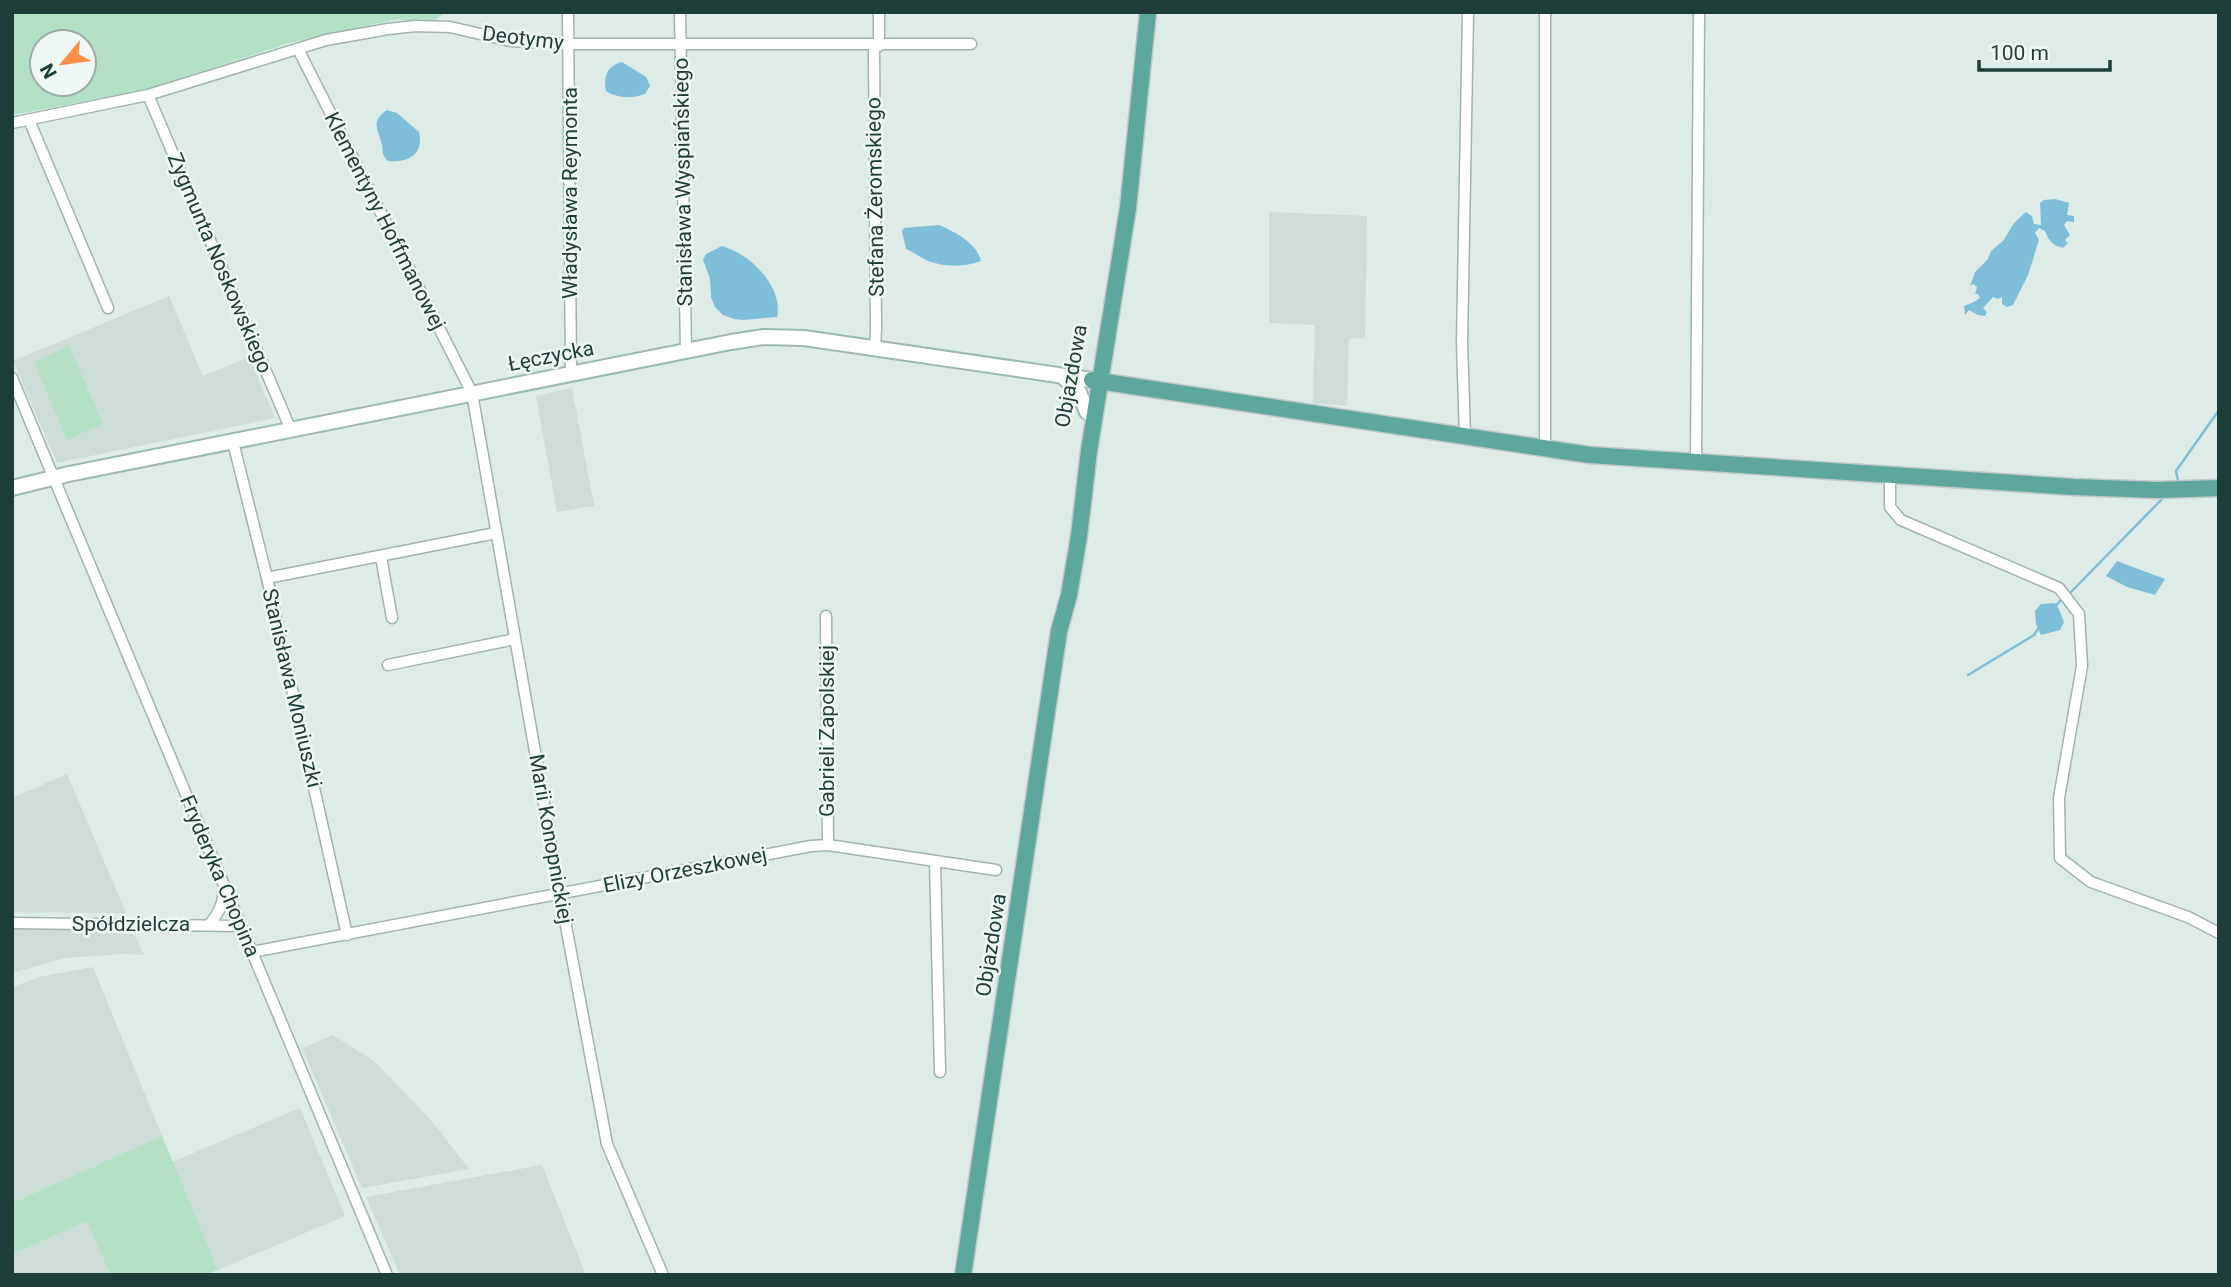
<svg xmlns="http://www.w3.org/2000/svg" width="2231" height="1287" viewBox="0 0 2231 1287" font-family="Roboto,sans-serif">
  <style>
    .built { fill: #ccdcd7 }
    .green { fill: #b4e0c6; fill-rule: evenodd }
    .water { fill: #7fbed8 }
    .lines { fill: none; stroke-linecap: round; stroke-linejoin: round }
    .stream { stroke: #7fbed8; stroke-width: 2.5 }
    .street-casing { stroke: #a0b4af; stroke-width: 13 }
    .secondary-casing { stroke: #9bb9b2; stroke-width: 18 }
    .primary-casing { stroke: #c0c9c8; stroke-width: 19 }
    .street { stroke: #fff; stroke-width: 10 }
    .secondary { stroke: #fff; stroke-width: 14 }
    .primary { stroke: #5da79d; stroke-width: 16 }
    .labels { text-anchor: middle; stroke-width: 5; stroke-linejoin: round; paint-order: stroke }
    .street-label { font-size: 21px; fill: #1d3d39; stroke: #eff8f4 }
  </style>
  <rect width="100%" height="100%" fill="#deece7"/>
  <!-- built -->
  <path class="built" d="M 1269,212 L 1367,216 L 1365,338 L 1349,339 L 1347,406 L 1313,403 L 1315,325 L 1269,323 Z
    M 169,296 L 203,376 L 249,357 L 275,418 L 57,463 L 13,361 Z
    M 572,388 L 594,506 L 557,512 L 536,396 Z
    M 67,774 L 126,913 L 12,912 L 12,798 Z
    M 131,928 L 144,955 L 125,954 L 64,958 L 12,973 L 12,929 Z
    M 93,967 L 162,1136 L 12,1203 L 12,987 L 43,976 Z
    M 333,1035 L 374,1061 L 432,1121 L 469,1169 L 362,1188 L 302,1048 Z
    M 300,1108 L 345,1216 L 218,1270 L 172,1162 Z
    M 542,1165 L 586,1275 L 400,1275 L 366,1197 Z
    M 88,1220 L 111,1275 L 12,1275 L 12,1254 Z"/>
  <!-- green -->
  <path class="green" d="M 12,12 L 446,12 L 435,20 L 393,20 L 289,43 L 145,90 L 12,115 ZM 42,42 L 84,42 L 84,84 L 42,84 Z
    M 69,346 L 103,424 L 67,440 L 34,362 Z
    M 162,1136 L 218,1270 L 205,1275 L 111,1275 L 87,1221 L 12,1254 L 12,1203 Z"/>
  <!-- water -->
  <path class="water" d="M 622,62 L 646,77 L 650,86 L 645,94 C 633,99 616,98 606,91 C 603,76 607,66 622,62 Z
    M 387,110 L 397,113 L 419,132 C 424,154 409,163 388,161 C 382,155 383,153 382,145 C 379,129 369,123 387,110 Z
    M 2055,199 L 2069,203 L 2067,215 L 2074,216 L 2074,222 L 2067,221 L 2064,225 L 2070,235 L 2065,240 L 2068,243 L 2063,248 C 2052,245 2049,241 2045,231 L 2039,228 L 2035,233 L 2039,240 L 2028,275 L 2013,305 L 2007,307 L 2002,304 L 2002,297 L 1998,299 L 1993,297 L 1983,308 L 1987,312 L 1985,316 L 1978,315 L 1969,310 L 1965,315 L 1964,306 L 1974,302 L 1980,298 L 1978,294 L 1975,294 L 1977,287 L 1973,284 L 1970,286 L 1975,272 L 1988,259 L 1991,251 L 2003,241 L 2014,223 L 2026,212 L 2032,216 L 2034,224 L 2041,225 L 2040,203 L 2044,200 Z
    M 939,225 C 955,232 977,243 981,261 C 966,267 946,267 931,262 C 922,259 914,252 906,249 L 902,231 L 904,228 Z
    M 722,246 C 749,253 784,287 777,317 L 743,320 L 734,319 L 723,315 L 715,307 L 711,297 L 710,279 L 703,260 L 706,254 Z
    M 2117,561 L 2165,579 L 2155,595 L 2127,587 L 2106,576 Z
    M 2055,603 L 2058,607 L 2064,622 L 2060,630 L 2041,635 L 2036,624 L 2035,611 L 2041,604 Z"/>
  <g class="lines">
    <!-- stream -->
    <path class="stream" d="M 2175,484 L 2178,481 L 2176,471 L 2219,410
      M 2071,592 L 2164,497
      M 2055,607 L 2060,601
      M 1968,675 L 2034,635 L 2040,626"/>
    <!-- street casing -->
    <g class="street-casing">
      <path id="street" d="M 568,12 L 571,374
        M 680,12 L 686,351
        M 874,46 L 876,330 L 875,348
        M 879,46 L 879,12
        M 298,49 L 472,393 L 560,894 L 607,1144 L 663,1275
        M 148,95 L 291,430
        M 29,120 L 108,308
        M 12,123 L 148,95 L 326,40 L 388,29 L 415,26 L 450,27 L 510,41 L 569,44 L 971,44
        M 12,378 L 387,1275
        M 1465,436 L 1462,343 L 1468,12
        M 233,442 L 267,578 L 347,935
        M 1545,448 L 1545,12
        M 1696,463 L 1699,12
        M 1890,476 L 1890,507 L 1901,520 L 2059,588 L 2079,614 L 2082,666 L 2059,798 L 2060,858 L 2091,882 L 2188,917 L 2219,933
        M 381,557 L 392,618
        M 267,578 L 496,533
        M 826,616 L 828,845
        M 388,665 L 515,639
        M 935,861 L 940,1072
        M 12,923 L 240,926
        M 209,925 C 218,914 223,905 224,891
        M 252,952 L 811,846 L 828,845 L 996,870"/>
    </g>
    <!-- secondary casing -->
    <g class="secondary-casing">
      <path id="secondary" d="M 1062,376 L 1078,390 L 1087,412
        M 12,488 L 69,474 L 731,342 L 764,337 L 804,338 L 1092,380"/>
    </g>
    <!-- primary casing -->
    <g class="primary-casing">
      <path id="primary" d="M 1092,380 L 1590,455 L 2074,487 L 2157,490 L 2219,488
        M 963,1275 L 1059,631 L 1069,595 L 1079,536 L 1089,451 L 1128,208 L 1148,12"/>
    </g>
    <!-- street -->
    <use href="#street" class="street"/>
    <!-- secondary -->
    <use href="#secondary" class="secondary"/>
    <!-- primary -->
    <use href="#primary" class="primary"/>
  </g>
  <g class="labels">
    <!-- street labels -->
    <g class="street-label">
      <text transform="translate(523 38) rotate(7)" y="7">Deotymy</text>
      <text transform="translate(683 182) rotate(-91)" y="7">Stanisława Wyspiańskiego</text>
      <text transform="translate(570 193) rotate(-90)" y="7">Władysława Reymonta</text>
      <text transform="translate(875 197) rotate(-91)" y="7">Stefana Żeromskiego</text>
      <text transform="translate(385 221) rotate(63)" y="7">Klementyny Hoffmanowej</text>
      <text transform="translate(220 263) rotate(67)" y="7">Zygmunta Noskowskiego</text>
      <text transform="translate(551 356) rotate(-11)" y="7">Łęczycka</text>
      <text transform="translate(1071 376) rotate(-80)" y="7">Objazdowa</text>
      <text transform="translate(292 688) rotate(77)" y="7">Stanisława Moniuszki</text>
      <text transform="translate(827 731) rotate(-90)" y="7">Gabrieli Zapolskiej</text>
      <text transform="translate(551 839) rotate(80)" y="7">Marii Konopnickiej</text>
      <text transform="translate(685 870) rotate(-11)" y="7">Elizy Orzeszkowej</text>
      <text transform="translate(220 876) rotate(67)" y="7">Fryderyka Chopina</text>
      <text x="131" y="931">Spółdzielcza</text>
      <text transform="translate(991 945) rotate(-81)" y="7">Objazdowa</text>
    </g>
  </g>
  <!-- border -->
  <rect width="2231" height="1287" fill="none" stroke="#1d3d39" stroke-width="28"/>
  <!-- north arrow -->
  <g transform="translate(63 63) rotate(241)"><circle r="33" fill="#eff8f4" stroke="#9bada9" stroke-width="2"/>
  <path d="M0-5L12 26L0 18L-12 26Z" fill="#ff8e49"/>
  <text y="-10" font-size="19" font-weight="bold" text-anchor="middle" fill="#1d3d39">N</text>
  </g>
  <!-- scale -->
  <path d="M1979 60v10h131v-10" fill="none" stroke="#1d3d39" stroke-width="3.5"/>
  <text x="1990" y="60" font-size="21" fill="#1d3d39" stroke="#eff8f4" stroke-width="5" paint-order="stroke">100 m</text>
</svg>
